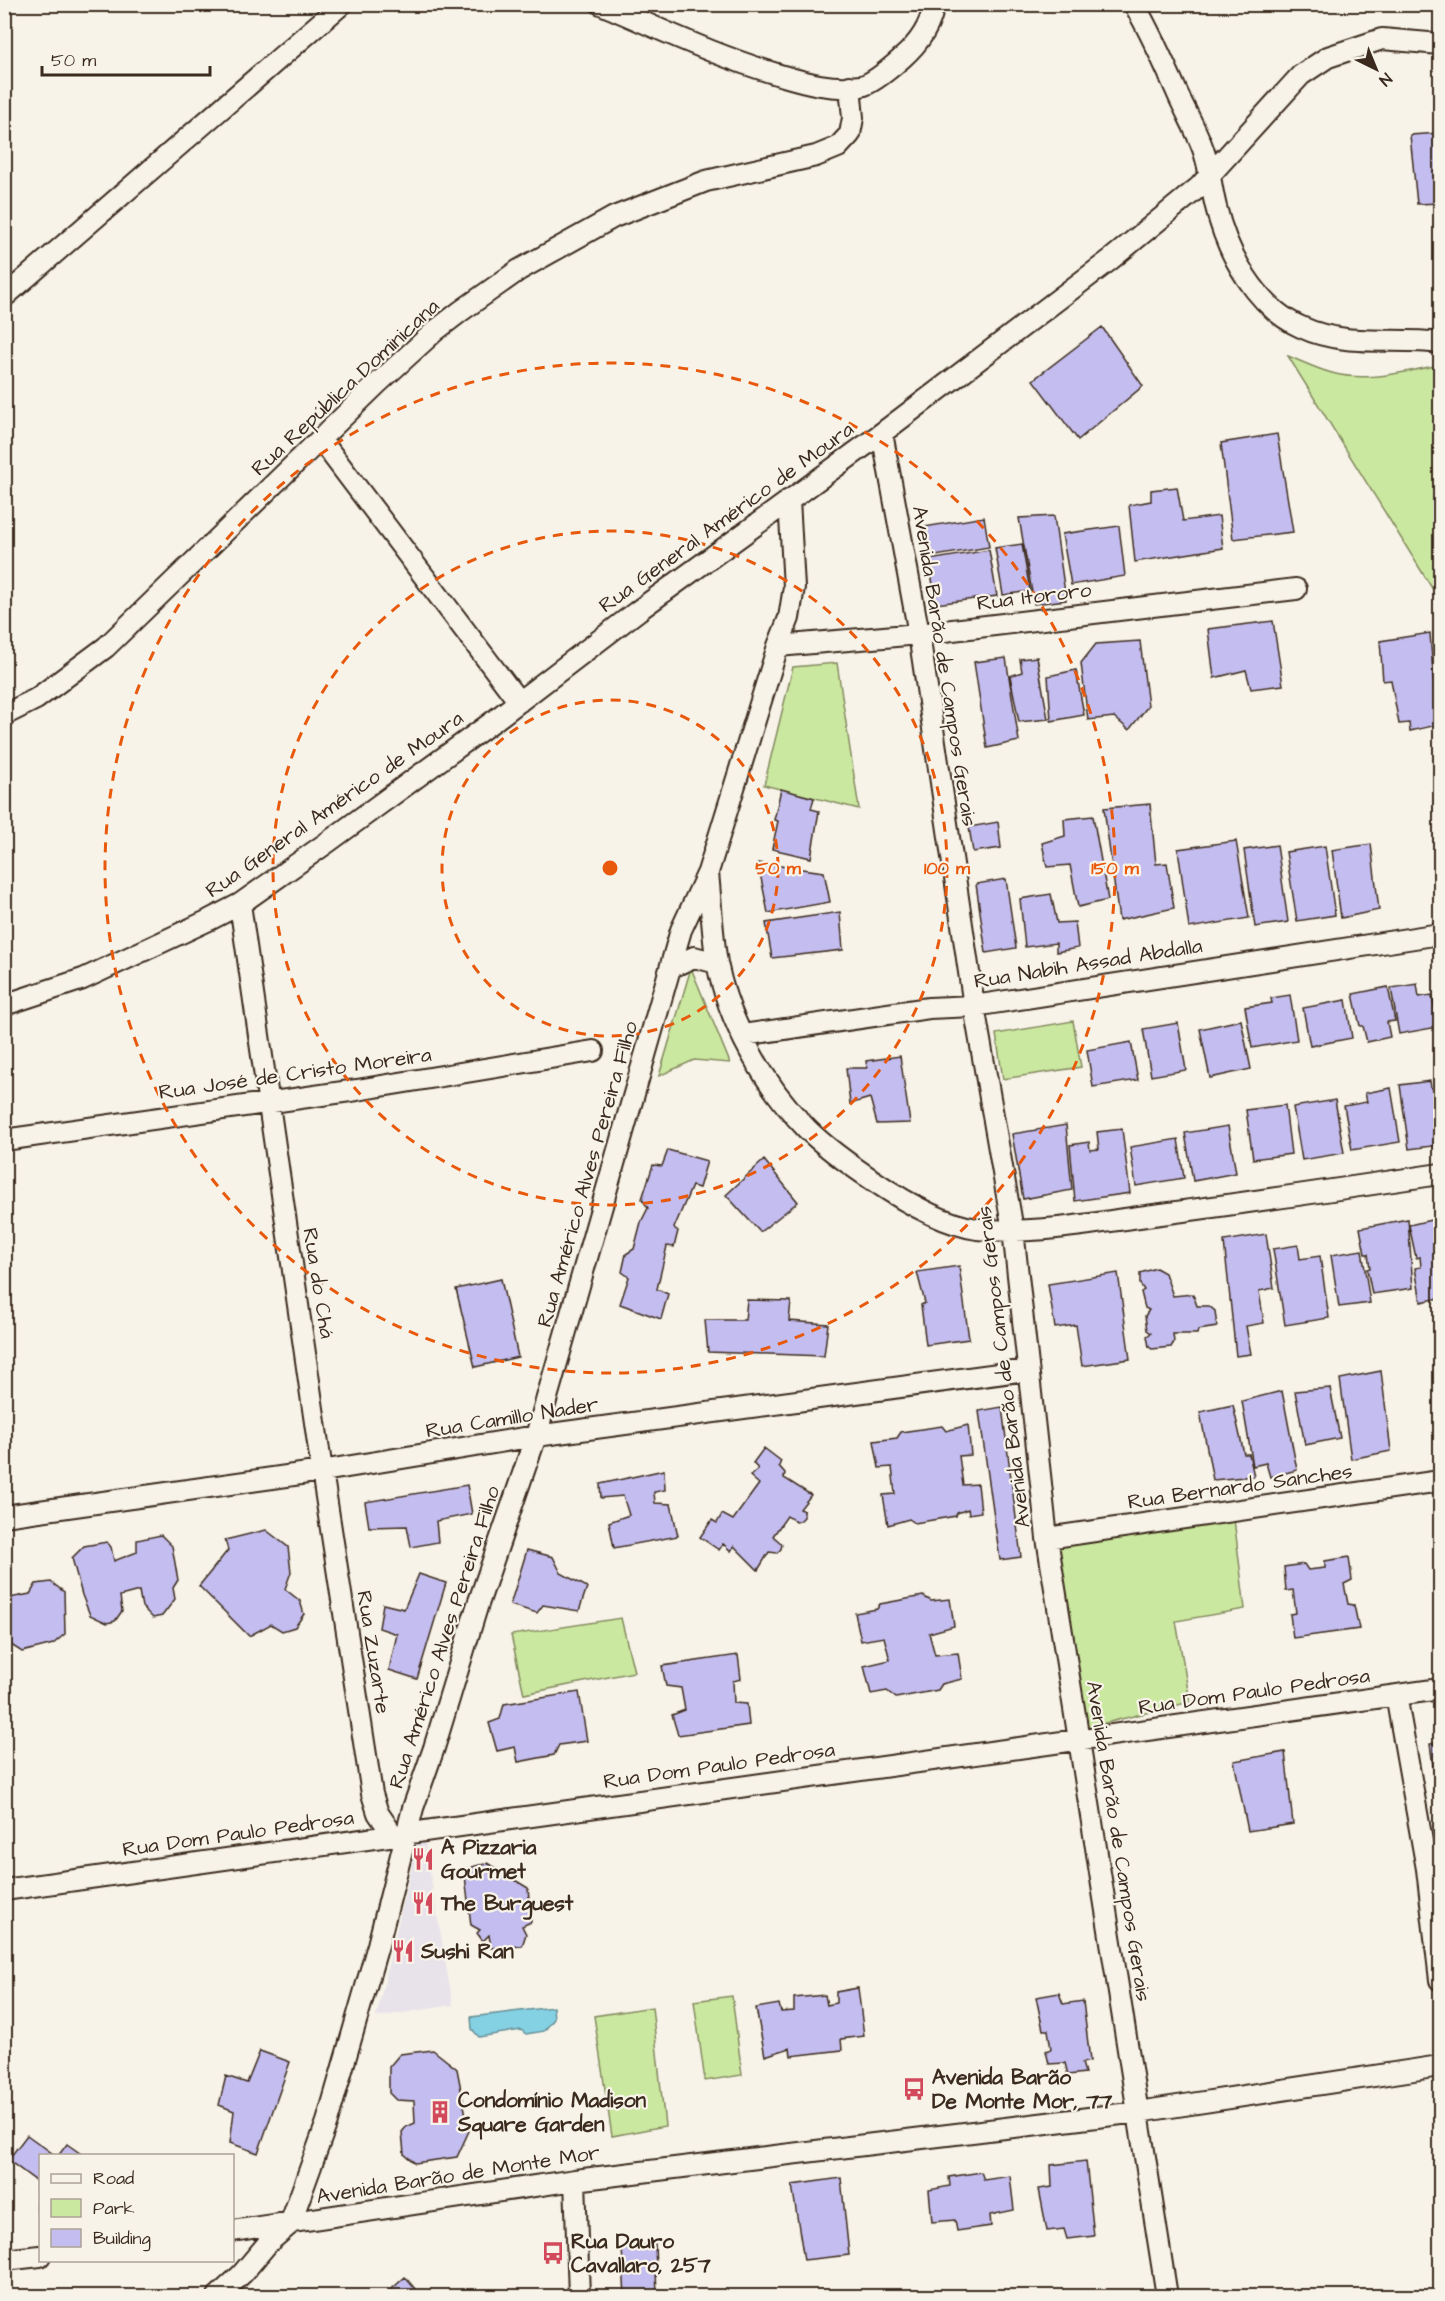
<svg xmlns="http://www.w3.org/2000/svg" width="1445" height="2301" viewBox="0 0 1445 2301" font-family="'Architects Daughter',sans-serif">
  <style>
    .built { fill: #e8e3ea }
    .green { fill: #cbe8a0; stroke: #83895f; stroke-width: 1.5 }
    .water { fill: #84d1e4; stroke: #678e95; stroke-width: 1.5 }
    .building { fill: #c4bdef; stroke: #3b2a1e; stroke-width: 1.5 }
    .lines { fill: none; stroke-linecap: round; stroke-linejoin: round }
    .minor-casing { stroke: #3b2a1e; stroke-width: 24 }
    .minor { stroke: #f7f3e8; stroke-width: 20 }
    .ring { fill: none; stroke: #e8590c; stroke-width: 3; stroke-dasharray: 10 8 }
    .labels { text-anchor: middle; stroke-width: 4.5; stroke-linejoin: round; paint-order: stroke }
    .street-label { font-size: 21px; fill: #3b2a1e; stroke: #f7f3e8 }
    .poi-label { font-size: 21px; font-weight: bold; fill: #3b2a1e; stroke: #f7f3e8; text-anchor: start }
    .centre { fill: #e8590c; stroke: #f7f3e8; stroke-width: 3 }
    .ring-label { font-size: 18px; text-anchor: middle; font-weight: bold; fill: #e8590c; stroke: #f7f3e8; stroke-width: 4.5; stroke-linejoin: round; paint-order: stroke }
  </style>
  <rect width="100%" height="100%" fill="#f7f3e8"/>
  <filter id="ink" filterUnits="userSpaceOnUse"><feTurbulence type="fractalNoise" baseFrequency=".0167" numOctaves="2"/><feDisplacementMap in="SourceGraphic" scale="12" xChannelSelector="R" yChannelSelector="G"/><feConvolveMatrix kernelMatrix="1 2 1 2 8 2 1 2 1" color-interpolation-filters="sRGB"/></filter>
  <g filter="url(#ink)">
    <!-- built -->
    <path class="built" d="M 424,1839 L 453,2005 L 376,2017 L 418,1840 Z"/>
    <!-- green -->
    <path class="green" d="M 1288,356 C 1303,362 1317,369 1332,373 C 1368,383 1405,371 1440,365 L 1440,601 Z
      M 837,663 L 859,809 L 764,785 L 793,667 Z
      M 691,968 L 730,1063 L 694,1060 L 659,1076 Z
      M 1073,1021 L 1081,1067 L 1003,1079 L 996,1034 Z
      M 1233,1511 L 1245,1609 L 1176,1621 L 1190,1702 L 1077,1730 L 1047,1538 Z
      M 621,1618 L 634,1672 L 524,1694 L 511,1635 Z
      M 732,1996 L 742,2075 L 705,2081 L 694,2001 Z
      M 652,2007 L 665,2126 L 612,2136 L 594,2016 Z"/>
    <!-- water -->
    <path class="water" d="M 553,2007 L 554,2019 L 544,2031 L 526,2034 L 521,2030 L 479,2037 L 472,2029 L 471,2017 Z"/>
    <!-- building -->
    <path class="building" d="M 1440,133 L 1440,203 L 1417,204 L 1410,135 Z
      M 1102,327 L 1143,386 L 1078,440 L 1033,380 Z
      M 1277,434 L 1293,532 L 1233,539 L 1221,443 Z
      M 1177,487 L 1183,521 L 1219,516 L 1223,548 L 1135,562 L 1129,505 L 1151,501 L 1151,490 Z
      M 1054,516 L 1066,600 L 1034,604 L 1019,518 Z
      M 984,517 L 989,547 L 930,557 L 924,527 Z
      M 1119,526 L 1125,576 L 1071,585 L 1062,534 Z
      M 1022,544 L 1030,591 L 1003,595 L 995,548 Z
      M 989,550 L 997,596 L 936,604 L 929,560 Z
      M 1273,621 L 1283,685 L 1251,689 L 1246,670 L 1214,678 L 1208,629 Z
      M 1430,633 L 1437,725 L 1410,731 L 1409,723 L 1399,724 L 1391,680 L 1383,681 L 1380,641 Z
      M 1140,641 L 1148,706 L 1129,730 L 1114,717 L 1088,720 L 1081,663 L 1096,644 Z
      M 1037,657 L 1048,719 L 1019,722 L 1010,676 L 1022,672 L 1020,659 Z
      M 1006,658 L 1019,741 L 987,748 L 974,662 Z
      M 1076,670 L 1084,715 L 1051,721 L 1048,676 Z
      M 781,789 L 814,798 L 811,809 L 819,811 L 811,858 L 772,849 L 778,821 L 774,820 Z
      M 1150,804 L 1156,864 L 1167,863 L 1174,908 L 1119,920 L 1104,808 Z
      M 1093,816 L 1108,900 L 1078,907 L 1070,865 L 1047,867 L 1042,843 L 1065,836 L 1064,819 Z
      M 998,822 L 1001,848 L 973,852 L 969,827 Z
      M 1236,841 L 1249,918 L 1189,928 L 1178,849 Z
      M 1371,844 L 1379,910 L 1341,918 L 1332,850 Z
      M 1277,845 L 1288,922 L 1255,927 L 1244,850 Z
      M 1325,846 L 1335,915 L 1297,921 L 1286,852 Z
      M 758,863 L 824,872 L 830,902 L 768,913 Z
      M 1006,879 L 1016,948 L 986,953 L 976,884 Z
      M 1051,894 L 1057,923 L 1075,922 L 1078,948 L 1056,952 L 1056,943 L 1025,947 L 1020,899 Z
      M 840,912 L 843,950 L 772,958 L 766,923 Z
      M 1417,984 L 1419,997 L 1432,995 L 1438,1027 L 1399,1034 L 1391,988 Z
      M 1388,987 L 1395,1021 L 1387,1022 L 1390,1037 L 1367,1042 L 1363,1026 L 1360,1026 L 1353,994 Z
      M 1290,995 L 1297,1040 L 1252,1048 L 1245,1007 L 1272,1003 L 1271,998 Z
      M 1346,1000 L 1352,1038 L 1310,1046 L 1303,1008 Z
      M 1241,1020 L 1251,1069 L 1210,1078 L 1200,1029 Z
      M 1178,1023 L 1186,1070 L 1151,1076 L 1143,1029 Z
      M 1131,1042 L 1138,1080 L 1093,1087 L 1087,1050 Z
      M 900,1056 L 910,1123 L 877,1124 L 870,1098 L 850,1104 L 846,1068 L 867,1068 L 866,1061 Z
      M 1430,1081 L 1431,1088 L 1440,1086 L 1440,1145 L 1409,1149 L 1400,1085 Z
      M 1391,1088 L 1400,1142 L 1352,1150 L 1344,1106 L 1367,1102 L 1365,1093 Z
      M 1335,1100 L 1344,1153 L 1302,1160 L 1293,1107 Z
      M 1285,1105 L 1291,1154 L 1253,1159 L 1246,1110 Z
      M 1066,1125 L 1072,1190 L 1023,1199 L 1012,1134 Z
      M 1228,1126 L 1236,1173 L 1193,1181 L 1185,1133 Z
      M 1122,1129 L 1130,1193 L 1075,1201 L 1070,1145 L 1089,1142 L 1090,1150 L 1099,1149 L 1097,1132 Z
      M 1178,1139 L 1184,1178 L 1136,1186 L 1130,1147 Z
      M 668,1150 L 707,1161 L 699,1188 L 692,1186 L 674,1228 L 678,1231 L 674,1247 L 667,1246 L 657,1289 L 668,1294 L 661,1319 L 620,1304 L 629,1277 L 622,1272 L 626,1254 L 634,1249 L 641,1222 L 648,1208 L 642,1199 L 653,1165 L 662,1166 Z
      M 764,1160 L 798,1202 L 760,1232 L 726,1195 Z
      M 1440,1218 L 1440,1255 L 1437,1255 L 1438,1263 L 1440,1263 L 1440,1298 L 1421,1302 L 1415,1268 L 1421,1267 L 1420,1257 L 1416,1258 L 1409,1225 Z
      M 1408,1219 L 1413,1288 L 1372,1294 L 1367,1269 L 1370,1268 L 1368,1254 L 1365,1254 L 1360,1228 Z
      M 1266,1234 L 1274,1288 L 1259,1291 L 1264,1323 L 1246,1326 L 1251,1354 L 1236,1356 L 1224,1241 Z
      M 1298,1245 L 1300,1259 L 1320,1256 L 1329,1318 L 1285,1325 L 1273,1249 Z
      M 1362,1250 L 1370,1303 L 1339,1307 L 1331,1255 Z
      M 959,1266 L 969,1339 L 926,1345 L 921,1305 L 925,1303 L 917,1272 Z
      M 1156,1268 L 1165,1273 L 1173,1296 L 1193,1294 L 1197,1306 L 1209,1306 L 1215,1311 L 1217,1327 L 1198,1330 L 1197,1334 L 1173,1334 L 1174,1342 L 1171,1347 L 1152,1349 L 1149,1347 L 1147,1336 L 1151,1333 L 1147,1330 L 1145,1316 L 1149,1310 L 1145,1308 L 1141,1292 L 1144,1290 L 1140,1284 L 1140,1273 Z
      M 1118,1273 L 1130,1359 L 1082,1366 L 1076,1325 L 1055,1328 L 1048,1284 Z
      M 501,1279 L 518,1357 L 475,1367 L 456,1289 Z
      M 747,1300 L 791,1301 L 789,1321 L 828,1324 L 824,1356 L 708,1352 L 705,1320 L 745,1320 Z
      M 1381,1371 L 1391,1451 L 1351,1459 L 1340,1379 Z
      M 1330,1388 L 1340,1438 L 1305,1445 L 1295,1391 Z
      M 1282,1391 L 1297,1470 L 1270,1477 L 1266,1463 L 1253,1466 L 1242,1401 Z
      M 1233,1405 L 1244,1454 L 1249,1454 L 1254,1476 L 1213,1480 L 1200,1412 Z
      M 1002,1407 L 1021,1557 L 1000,1560 L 979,1411 Z
      M 968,1425 L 971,1455 L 959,1456 L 963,1485 L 978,1484 L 981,1512 L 969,1514 L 968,1509 L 957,1513 L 956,1516 L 915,1523 L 909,1519 L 888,1525 L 883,1495 L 895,1494 L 892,1467 L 879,1468 L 874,1441 L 897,1438 L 901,1432 L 942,1426 L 946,1431 Z
      M 764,1448 L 781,1461 L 779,1466 L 785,1473 L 784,1478 L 811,1495 L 800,1509 L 804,1511 L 804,1517 L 800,1521 L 796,1522 L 787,1516 L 773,1536 L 782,1544 L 781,1549 L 777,1553 L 769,1552 L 758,1570 L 734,1546 L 731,1551 L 723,1544 L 719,1550 L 700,1537 L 712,1520 L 717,1523 L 722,1514 L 733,1520 L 759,1484 L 750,1476 L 758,1469 L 753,1463 Z
      M 664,1470 L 665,1490 L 654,1492 L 655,1503 L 671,1504 L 678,1536 L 614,1548 L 609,1522 L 629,1515 L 623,1496 L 601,1498 L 600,1484 Z
      M 467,1485 L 472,1514 L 436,1521 L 438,1542 L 411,1547 L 407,1526 L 369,1527 L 365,1502 Z
      M 266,1530 L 288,1547 L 291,1572 L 285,1589 L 300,1601 L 304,1614 L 295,1627 L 282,1631 L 271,1624 L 249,1636 L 199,1586 L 228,1550 L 225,1540 Z
      M 161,1535 L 172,1546 L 178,1580 L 173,1588 L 175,1599 L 162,1616 L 153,1618 L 142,1607 L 139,1591 L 120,1596 L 122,1611 L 115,1621 L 107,1623 L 90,1615 L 82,1595 L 72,1558 L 84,1546 L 107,1542 L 111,1547 L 114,1561 L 137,1552 L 137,1540 Z
      M 527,1550 L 553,1557 L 561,1573 L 587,1587 L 579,1611 L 543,1605 L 537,1613 L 510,1605 Z
      M 1349,1557 L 1352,1580 L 1344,1584 L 1348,1604 L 1354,1605 L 1359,1629 L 1293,1638 L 1290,1614 L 1296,1613 L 1293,1590 L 1286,1591 L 1284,1567 L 1304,1564 L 1308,1570 L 1325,1568 L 1325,1561 Z
      M 419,1574 L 446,1583 L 417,1679 L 389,1670 L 397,1634 L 379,1628 L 383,1604 L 404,1609 Z
      M 51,1582 L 64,1592 L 65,1634 L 53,1644 L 22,1652 L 5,1641 L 4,1599 L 30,1594 L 36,1584 Z
      M 923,1596 L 931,1601 L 950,1599 L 954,1626 L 929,1633 L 935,1655 L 958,1653 L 962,1679 L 942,1684 L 938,1690 L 896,1698 L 887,1691 L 871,1694 L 864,1666 L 890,1660 L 884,1637 L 861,1641 L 855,1613 L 877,1609 L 880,1604 Z
      M 738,1655 L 741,1679 L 733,1681 L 734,1703 L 747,1704 L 749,1725 L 678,1735 L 672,1715 L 685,1710 L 681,1688 L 666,1686 L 662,1666 Z
      M 579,1692 L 587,1741 L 559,1745 L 554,1755 L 518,1762 L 515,1747 L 497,1751 L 489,1723 L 500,1719 L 504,1704 Z
      M 1440,1742 L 1440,1809 L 1439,1809 L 1430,1744 Z
      M 1285,1752 L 1293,1824 L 1248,1831 L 1234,1761 Z
      M 487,1863 L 528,1888 L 531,1922 L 522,1926 L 526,1934 L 522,1946 L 491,1948 L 489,1935 L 483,1941 L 477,1933 L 480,1930 L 471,1925 L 465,1876 L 472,1867 Z
      M 858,1988 L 864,2036 L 841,2039 L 842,2050 L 791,2056 L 790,2048 L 765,2056 L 756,2008 L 779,2004 L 781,2012 L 794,2011 L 794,1998 L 825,1995 L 827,2005 L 836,2003 L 836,1992 Z
      M 1059,1993 L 1063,2004 L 1083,2001 L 1090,2061 L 1082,2063 L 1085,2073 L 1068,2075 L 1065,2063 L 1049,2064 L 1046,2051 L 1051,2049 L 1048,2030 L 1043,2030 L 1036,1997 Z
      M 433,2050 L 457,2069 L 469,2131 L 457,2157 L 415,2163 L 404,2154 L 402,2132 L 406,2127 L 415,2123 L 414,2101 L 396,2100 L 389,2093 L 389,2067 L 400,2054 Z
      M 260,2051 L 290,2062 L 258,2153 L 230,2143 L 234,2111 L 219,2105 L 226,2076 L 247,2083 Z
      M 27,2135 L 56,2156 L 40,2156 L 40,2215 L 37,2212 L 36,2181 L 8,2160 Z
      M 67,2144 L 84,2156 L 58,2156 Z
      M 1086,2161 L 1094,2236 L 1067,2239 L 1064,2229 L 1047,2231 L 1039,2189 L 1052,2187 L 1051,2165 Z
      M 981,2172 L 984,2180 L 1010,2176 L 1014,2210 L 990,2215 L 991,2226 L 957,2231 L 955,2220 L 932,2222 L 929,2190 L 950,2186 L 949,2177 Z
      M 841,2178 L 849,2255 L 804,2260 L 792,2185 Z
      M 655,2244 L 657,2296 L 625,2296 L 622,2248 Z
      M 405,2277 L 421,2296 L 384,2296 Z"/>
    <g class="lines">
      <!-- minor casing -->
      <g class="minor-casing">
        <path id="minor" d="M 601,4 C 660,29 718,57 780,75 C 807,83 832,90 861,86 C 872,84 893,66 902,58 C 918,44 931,26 934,4
          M 1134,4 C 1152,35 1166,67 1180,99 C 1188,116 1197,132 1203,149 C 1210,168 1211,188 1216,207 C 1227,253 1256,307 1301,327 C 1346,348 1394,337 1440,343
          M 4,297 L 342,4
          M 882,433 L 919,634 L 974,1006 L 1013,1230 L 1047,1538 L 1167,2296
          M 321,440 L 519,702
          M 778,646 L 919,634 L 1296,589
          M 4,715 L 36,699 L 106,647 L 378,383 L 435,331 L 461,311 L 519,270 L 614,217 L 706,181 L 816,156 L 838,147 L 850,134 L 853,118 L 850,86
          M 708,873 C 711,902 712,933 717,963 C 729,1023 764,1085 807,1129 C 827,1149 850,1165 874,1181 C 902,1200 943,1224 977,1229 C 1031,1235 1086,1224 1139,1217 C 1239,1204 1340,1189 1440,1174
          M 240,904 L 322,1471 L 372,1794 L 378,1813 L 393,1835
          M 672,967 L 694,957 L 717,963
          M 4,1005 L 83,979 L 209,920 L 240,904 L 328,842 L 495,720 L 639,610 L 882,433 L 1110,260 L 1199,187 L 1301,75 L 1328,57 L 1382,39 L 1440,44
          M 743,1035 L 929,1008 L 974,1006 L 1440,934
          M 4,1140 L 357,1090 L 593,1051
          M 4,1516 L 322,1471 L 536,1436 L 1027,1370
          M 1047,1538 L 1440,1481
          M 1396,1695 L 1427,1869 L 1440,1980
          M 4,1890 L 1440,1689
          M 575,2180 L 579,2296
          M 232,2231 L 575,2180 L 1138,2112 L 1440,2066
          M 4,2260 L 40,2256
          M 218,2296 L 242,2274 L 268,2243 L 290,2224 L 327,2122 L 378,1945 L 413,1808 L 434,1748 L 477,1607 L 536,1436 L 681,930 L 708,872 L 778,646 L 789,618 L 794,587 L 789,500"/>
      </g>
      <!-- minor -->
      <use href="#minor" class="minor"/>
    </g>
  </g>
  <!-- distance rings -->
  <g class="ring">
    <circle cx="610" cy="868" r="168"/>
    <circle cx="610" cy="868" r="337"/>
    <circle cx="610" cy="868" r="505"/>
  </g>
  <!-- icons -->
  <defs>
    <g id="restaurant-bare" transform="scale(1.8)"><path d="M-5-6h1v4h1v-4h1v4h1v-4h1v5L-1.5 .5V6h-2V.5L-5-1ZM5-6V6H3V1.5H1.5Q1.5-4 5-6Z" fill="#d1495b" stroke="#f7f3e8" stroke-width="2.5" paint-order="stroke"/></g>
    <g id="bus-bare" transform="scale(1.8)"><path d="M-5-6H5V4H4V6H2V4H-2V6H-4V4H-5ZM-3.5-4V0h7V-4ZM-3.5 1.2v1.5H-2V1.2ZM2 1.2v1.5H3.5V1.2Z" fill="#d1495b" stroke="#f7f3e8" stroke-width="2.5" paint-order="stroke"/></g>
    <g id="building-bare" transform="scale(1.8)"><path d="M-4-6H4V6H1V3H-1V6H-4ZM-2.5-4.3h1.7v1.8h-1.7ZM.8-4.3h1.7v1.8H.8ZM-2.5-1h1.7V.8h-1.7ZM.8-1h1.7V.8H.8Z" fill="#d1495b" stroke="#f7f3e8" stroke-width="2.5" paint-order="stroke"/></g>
  </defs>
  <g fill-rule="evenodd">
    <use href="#restaurant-bare" x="423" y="1859"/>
    <use href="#restaurant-bare" x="423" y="1903"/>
    <use href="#restaurant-bare" x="403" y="1951"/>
    <use href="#bus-bare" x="914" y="2089"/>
    <use href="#building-bare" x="440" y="2112"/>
    <use href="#bus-bare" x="553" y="2253"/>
  </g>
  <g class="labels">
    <!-- street labels -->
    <g class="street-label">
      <text transform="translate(345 387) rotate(-43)" y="7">Rua República Dominicana</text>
      <text transform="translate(726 517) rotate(-36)" y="7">Rua General Américo de Moura</text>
      <text transform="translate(1034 596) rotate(-7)" y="7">Rua Itororo</text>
      <text transform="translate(945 666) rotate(81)" y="7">Avenida Barão de Campos Gerais</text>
      <text transform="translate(334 804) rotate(-35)" y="7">Rua General Américo de Moura</text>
      <text transform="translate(1088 963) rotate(-9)" y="7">Rua Nabih Assad Abdalla</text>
      <text transform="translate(295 1073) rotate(-8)" y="7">Rua José de Cristo Moreira</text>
      <text transform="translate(587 1174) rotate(-74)" y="7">Rua Américo Alves Pereira Filho</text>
      <text transform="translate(319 1283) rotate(81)" y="7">Rua do Chá</text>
      <text transform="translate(1003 1367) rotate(-97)" y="7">Avenida Barão de Campos Gerais</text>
      <text transform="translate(512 1417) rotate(-9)" y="7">Rua Camillo Nader</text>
      <text transform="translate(1240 1486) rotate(-8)" y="7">Rua Bernardo Sanches</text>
      <text transform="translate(444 1637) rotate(-72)" y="7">Rua Américo Alves Pereira Filho</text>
      <text transform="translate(374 1652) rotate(81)" y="7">Rua Zuzarte</text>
      <text transform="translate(1254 1691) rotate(-8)" y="7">Rua Dom Paulo Pedrosa</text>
      <text transform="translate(719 1765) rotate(-8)" y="7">Rua Dom Paulo Pedrosa</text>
      <text transform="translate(238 1833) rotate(-8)" y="7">Rua Dom Paulo Pedrosa</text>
      <text transform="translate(1119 1841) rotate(81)" y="7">Avenida Barão de Campos Gerais</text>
      <text transform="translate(458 2174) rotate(-9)" y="7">Avenida Barão de Monte Mor</text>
    </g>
    <!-- poi labels -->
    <g class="poi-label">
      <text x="441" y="1854">A Pizzaria<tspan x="441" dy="24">Gourmet</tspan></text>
      <text x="441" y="1910">The Burguest</text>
      <text x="421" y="1958">Sushi Ran</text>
      <text x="932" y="2084">Avenida Barão<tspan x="932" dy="24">De Monte Mor, 77</tspan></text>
      <text x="458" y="2107">Condomínio Madison<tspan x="458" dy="24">Square Garden</tspan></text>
      <text x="571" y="2248">Rua Dauro<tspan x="571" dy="24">Cavallaro, 257</tspan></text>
    </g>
  </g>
  <circle cx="610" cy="868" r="9" class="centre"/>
  <g class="ring-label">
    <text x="778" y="874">50 m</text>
    <text x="947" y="874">100 m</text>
    <text x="1115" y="874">150 m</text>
  </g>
  <!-- margin -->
  <rect width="1445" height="2301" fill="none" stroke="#f7f3e8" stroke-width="24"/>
  <rect x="12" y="12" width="1421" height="2277" fill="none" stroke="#3b2a1e" stroke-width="2" filter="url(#ink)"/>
  <!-- legend -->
  <rect x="39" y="2154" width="195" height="108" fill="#f7f3e8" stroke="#aca397" stroke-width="1.5"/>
  <rect x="51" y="2174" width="30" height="9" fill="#f7f3e8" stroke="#aca397" stroke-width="1.5"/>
  <text x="93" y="2184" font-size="18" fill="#3b2a1e">Road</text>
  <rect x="51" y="2199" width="30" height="18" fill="#cbe8a0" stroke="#aca397" stroke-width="1.5"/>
  <text x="93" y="2214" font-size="18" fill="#3b2a1e">Park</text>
  <rect x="51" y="2229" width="30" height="18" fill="#c4bdef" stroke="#aca397" stroke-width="1.5"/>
  <text x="93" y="2244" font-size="18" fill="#3b2a1e">Building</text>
  <!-- north arrow -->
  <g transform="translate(1376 69) rotate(137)" stroke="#f7f3e8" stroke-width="4.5" paint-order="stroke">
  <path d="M0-4.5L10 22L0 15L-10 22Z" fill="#3b2a1e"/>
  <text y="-9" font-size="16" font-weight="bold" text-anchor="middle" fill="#3b2a1e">N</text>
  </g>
  <!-- scale -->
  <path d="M42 66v9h168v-9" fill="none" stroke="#3b2a1e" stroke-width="3"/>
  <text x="51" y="66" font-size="18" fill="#3b2a1e" stroke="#f7f3e8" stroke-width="4.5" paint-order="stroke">50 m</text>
</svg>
